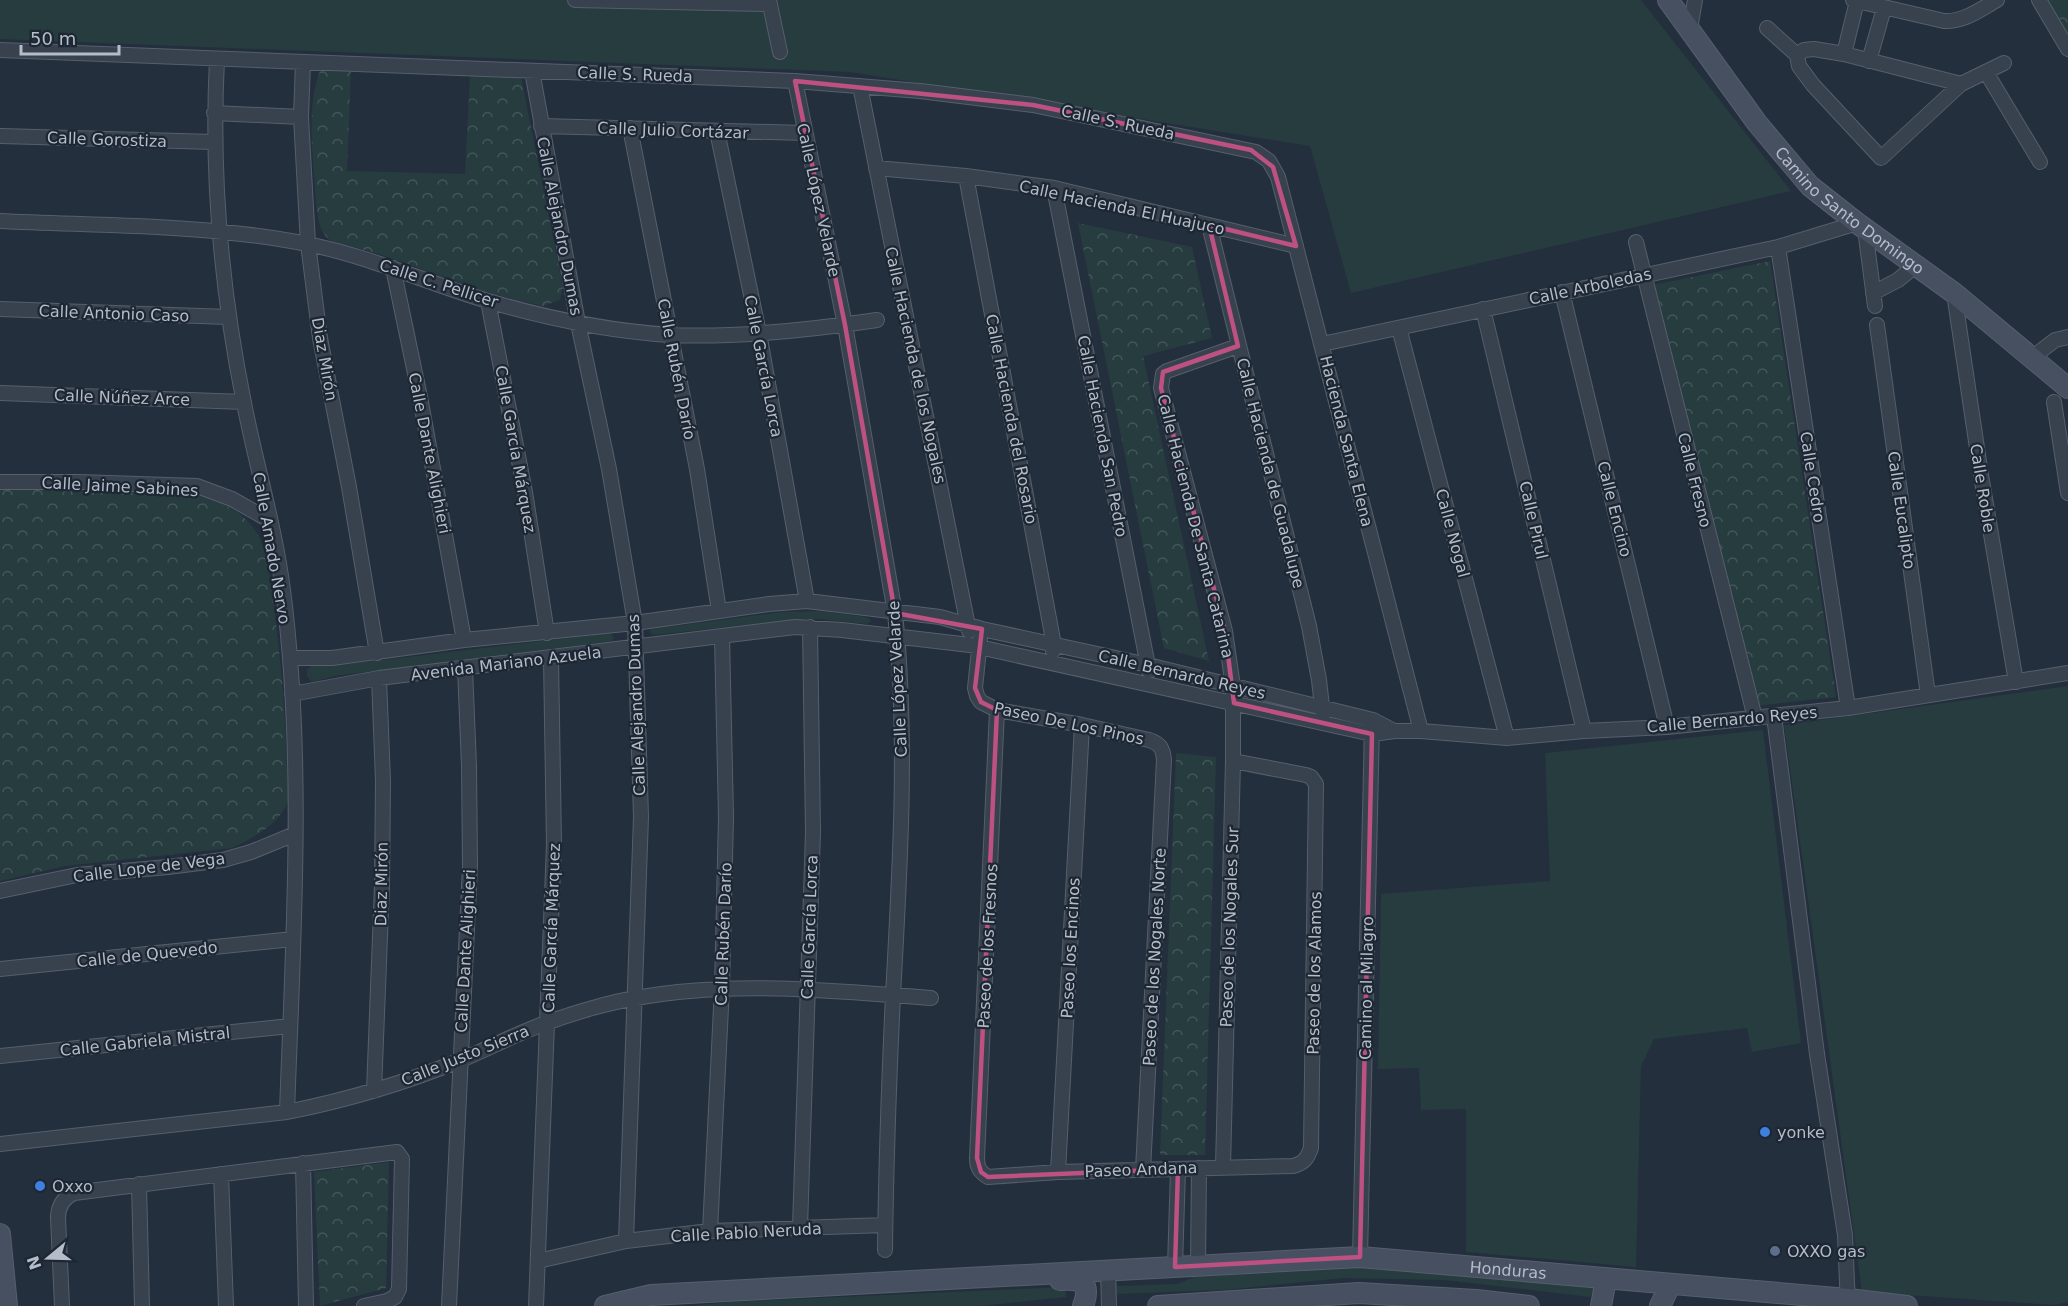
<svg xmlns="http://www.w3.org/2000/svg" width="2068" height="1306" viewBox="0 0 2068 1306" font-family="'DejaVu Sans',sans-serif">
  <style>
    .green { fill: #263c3f }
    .park { fill: url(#park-crowns) }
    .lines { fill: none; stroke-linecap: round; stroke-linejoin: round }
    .street-casing { stroke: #565f6c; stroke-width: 16 }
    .secondary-casing { stroke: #565f6c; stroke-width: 22 }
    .street { stroke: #38414e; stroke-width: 14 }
    .secondary { stroke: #465061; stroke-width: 20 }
    .marked { fill: none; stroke: #bd5182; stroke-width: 4.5; stroke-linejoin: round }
    .shop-dot { fill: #3f7fe0; stroke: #1d2633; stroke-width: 2 }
    .service-dot { fill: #5c6f8a; stroke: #1d2633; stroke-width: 2 }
    .labels { text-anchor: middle; stroke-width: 4.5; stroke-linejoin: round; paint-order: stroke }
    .street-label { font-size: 16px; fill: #b4bcc9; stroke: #1d2633 }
    .poi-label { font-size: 16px; fill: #b4bcc9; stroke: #1d2633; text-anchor: start }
  </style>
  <defs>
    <pattern id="park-crowns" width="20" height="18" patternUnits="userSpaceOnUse" patternTransform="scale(1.5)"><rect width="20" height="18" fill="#263c3f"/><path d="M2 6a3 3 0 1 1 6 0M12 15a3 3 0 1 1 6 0" fill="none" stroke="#435659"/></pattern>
  </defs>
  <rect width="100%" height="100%" fill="#242f3e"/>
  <!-- green -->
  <path class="green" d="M 0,0 L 1641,0 L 1791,191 L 1351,293 L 1310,146 L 850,72 L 0,39 Z
    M 821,611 L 866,617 L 870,619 L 871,622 L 866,624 L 820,619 L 782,621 L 654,635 L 649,632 L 652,629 L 780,612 Z
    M 610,633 L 614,637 L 612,641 L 335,676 L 312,682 L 307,676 L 307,669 L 311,666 L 332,666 Z
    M 2068,686 L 2068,1302 L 2055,1305 L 1862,1292 L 1784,725 Z
    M 1763,730 L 1801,1043 L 1752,1052 L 1747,1028 L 1654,1039 L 1641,1066 L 1636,1267 L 1466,1252 L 1466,1109 L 1421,1110 L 1419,1068 L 1378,1069 L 1381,894 L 1550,881 L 1545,753 Z
    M 1356,1266 L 1595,1287 L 1590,1297 L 1444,1280 L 1344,1278 L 1223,1290 L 1116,1294 L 1116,1286 L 1178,1284 L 1198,1275 Z
    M 1065,1287 L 1066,1297 L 981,1306 L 690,1306 L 729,1302 Z"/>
  <!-- park -->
  <path class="park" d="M 2048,0 L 2068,0 L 2068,35 Z
    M 351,69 L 347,171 L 465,174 L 470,75 L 521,77 L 563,287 L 560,300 L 543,306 L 516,300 L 480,290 L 379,254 L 331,241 C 319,232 318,218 316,203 C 314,160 305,112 320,71 Z
    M 1078,223 L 1192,247 L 1212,338 L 1143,356 L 1209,661 L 1164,648 Z
    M 1770,261 L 1836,697 L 1755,706 L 1648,286 Z
    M 0,486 L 197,495 C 221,501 247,513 259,537 C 269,558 271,585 274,608 C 281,661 286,717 287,771 C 287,780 290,794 287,803 C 280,824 251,839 232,848 L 65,866 L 0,881 Z
    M 1176,753 L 1216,757 L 1205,1155 L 1160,1155 Z
    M 389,1162 L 386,1288 L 320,1306 L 314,1172 Z"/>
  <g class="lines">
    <!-- street casing -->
    <g class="street-casing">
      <path id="street" d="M 575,0 L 770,4
        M 769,0 L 780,52
        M 1853,0 L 1944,21 C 1964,22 1979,10 1997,0
        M 2039,0 L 2068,49
        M 1767,28 L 1797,55 L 1799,66 L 1813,85 L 1881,158 L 1961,84 L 2004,63
        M 1690,29 L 1695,0
        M 0,50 L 795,81 L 920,91 L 1033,105 L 1256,152 L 1269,161 L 1278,177 L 1421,731
        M 1844,54 L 1857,1
        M 1797,55 L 1804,50 L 1814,49 L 1844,54 L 1961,84
        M 217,59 C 211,175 221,289 244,403 C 256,465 275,527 283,590 C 305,760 293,941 287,1112
        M 1869,61 L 1884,8
        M 303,62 L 301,117 L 308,244 L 320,338 L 349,487 L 377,653
        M 532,71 L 578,323 L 609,469 L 635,623 L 641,817 L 626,1241
        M 1986,72 L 2040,162
        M 795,81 L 845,325 L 895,613 C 908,740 900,868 893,995 C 889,1080 886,1165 885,1250
        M 860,86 L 969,631
        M 214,113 L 301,117
        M 541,126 L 805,133
        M 630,128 L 697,469 L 719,611
        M 717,131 L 759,333 L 807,601
        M 0,136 L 215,142
        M 876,168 L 966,176 L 1054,188 L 1296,246
        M 966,176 L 1054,645 L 1053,651
        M 1054,188 L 1149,671
        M 0,221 C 102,226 206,224 307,244 C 369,256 427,283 488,301 C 546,318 609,331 670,335 C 738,338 810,330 877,320
        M 1209,225 L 1309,626 L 1319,680 L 1323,715
        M 1865,229 L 1875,306
        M 1636,242 L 1755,718
        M 1778,247 L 1848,708
        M 393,268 L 420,397 L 464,640
        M 1562,292 L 1667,727
        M 1873,293 L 1898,280 L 1916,265
        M 1954,293 L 1981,475 L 2016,682
        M 488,301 L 525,492 L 547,633
        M 0,309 L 229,317
        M 1483,309 L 1584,731
        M 1877,325 L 1928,695
        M 1399,328 L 1507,738
        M 1322,344 L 1778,247 L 1857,223
        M 2033,357 L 2055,340 L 2068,337
        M 0,393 L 244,402
        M 2054,402 L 2068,493
        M 0,482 L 79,482 L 197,486 L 232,499 L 269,520
        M 980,640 L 975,688 L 977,696 L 981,702 L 997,710 L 1082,725 L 1149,740 C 1161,744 1163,749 1164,760 L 1143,1170
        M 291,658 L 332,658 L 464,640 L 635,623 L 769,604 L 807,601 L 940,617 L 982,629 L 1148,665 L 1373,720 L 1394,731
        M 292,694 L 379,678 L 795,627 L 842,630 L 970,645 L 1372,734 L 1395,731 L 1421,731 L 1507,738 L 1584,731 L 1667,727 L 1848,708 L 2068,673
        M 997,710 L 977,1158 C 977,1168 980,1172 988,1177 L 1058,1172 L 1293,1166 C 1304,1163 1307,1159 1311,1148 L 1316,784 L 1311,777 L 1306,775 L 1233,761
        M 1774,716 L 1817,1054 L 1845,1235 L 1848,1306
        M 0,891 L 77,875 L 168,867 L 223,860 L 251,852 L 295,834
        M 0,969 L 293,939
        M 0,1056 L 290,1026
        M 374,1091 L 382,885 L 383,781 L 379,678
        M 0,1144 L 287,1112 C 347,1100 405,1083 461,1060 C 490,1048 519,1032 549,1022 C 573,1013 611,1002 636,998 C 735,980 832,991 931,998
        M 303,1163 L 306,1306
        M 1223,1167 L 1233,761 L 1233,687 L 1225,631 L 1161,388 L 1163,374 L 1167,371 L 1238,346
        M 1058,1172 L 1082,725
        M 221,1174 L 226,1306
        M 139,1184 L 142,1306
        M 800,1227 L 813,832 L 810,627
        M 710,1231 L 722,987 L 726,817 L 722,637
        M 1360,1257 L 1372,725
        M 538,1261 L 626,1241 L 710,1231 L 885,1225
        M 1198,1265 L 1199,1168
        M 1175,1267 L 1178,1169
        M 1108,1270 L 1109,1306
        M 62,1306 L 58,1218 C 58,1206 63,1198 74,1193 L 397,1152 L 402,1159 L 399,1289 L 395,1297 L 387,1301 L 364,1306
        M 449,1306 L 470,866 L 469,766 L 465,668
        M 536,1306 L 554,844 L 551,658"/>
    </g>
    <!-- secondary casing -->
    <g class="secondary-casing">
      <g id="secondary">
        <path id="s1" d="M 1668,0 L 1757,123 L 1810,186 L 1857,223 L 1954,293 L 2068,388"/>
        <path d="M 0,1234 L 7,1306"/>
        <path d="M 1060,1280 C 1081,1279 1092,1282 1083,1306"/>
        <path id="s2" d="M 605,1306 L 651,1295 L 1360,1257 L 1848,1299 L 1907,1306"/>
        <path d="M 1158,1306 L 1359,1293 L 1476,1300 L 1529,1306"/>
        <path d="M 1601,1306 L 1606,1279"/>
        <path d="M 1660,1306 L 1670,1285"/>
      </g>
    </g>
    <!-- street -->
    <use href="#street" class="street"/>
    <!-- secondary -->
    <use href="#secondary" class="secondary"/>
  </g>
  <!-- marked area -->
  <path class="marked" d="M 795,81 L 1033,105 L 1251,150 L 1273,167 L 1296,246 L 1209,225 L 1238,346 L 1163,372 L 1161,388 L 1225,631 L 1234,703 L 1372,734 L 1360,1257 L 1175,1267 L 1178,1169 L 988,1177 L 981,1172 L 977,1158 L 997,710 L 981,702 L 975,688 L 982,629 L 895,613 L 845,325 Z"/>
  <!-- markers -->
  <g class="shop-dot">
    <circle cx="1765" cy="1132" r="6"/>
    <circle cx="40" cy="1186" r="6"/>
  </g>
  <circle class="service-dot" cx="1775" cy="1251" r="6"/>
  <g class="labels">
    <!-- street labels -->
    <g class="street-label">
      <text transform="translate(635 74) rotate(2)" y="6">Calle S. Rueda</text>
      <text transform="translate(1118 122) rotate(12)" y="6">Calle S. Rueda</text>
      <text transform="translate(673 130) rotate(2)" y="6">Calle Julio Cortázar</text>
      <text transform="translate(107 139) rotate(2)" y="6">Calle Gorostiza</text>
      <text transform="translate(819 200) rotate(78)" y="6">Calle López Velarde</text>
      <text transform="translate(1122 207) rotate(12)" y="6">Calle Hacienda El Huajuco</text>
      <text dy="6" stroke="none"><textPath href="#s1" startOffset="280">Camino Santo Domingo</textPath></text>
      <text transform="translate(560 226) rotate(79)" y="6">Calle Alejandro Dumas</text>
      <text transform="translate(439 283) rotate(18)" y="6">Calle C. Pellicer</text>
      <text transform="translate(1590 286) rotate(-12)" y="6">Calle Arboledas</text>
      <text transform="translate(114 313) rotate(2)" y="6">Calle Antonio Caso</text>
      <text transform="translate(325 359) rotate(80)" y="6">Diaz Mirón</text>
      <text transform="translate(916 365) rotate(78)" y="6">Calle Hacienda de los Nogales</text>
      <text transform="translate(764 366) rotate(79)" y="6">Calle García Lorca</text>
      <text transform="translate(677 369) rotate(79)" y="6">Calle Rubén Darío</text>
      <text transform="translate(122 397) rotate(2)" y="6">Calle Núñez Arce</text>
      <text transform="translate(1012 419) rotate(79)" y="6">Calle Hacienda del Rosario</text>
      <text transform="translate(1103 436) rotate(79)" y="6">Calle Hacienda San Pedro</text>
      <text transform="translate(1347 441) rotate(76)" y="6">Hacienda Santa Elena</text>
      <text transform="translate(516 449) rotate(80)" y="6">Calle García Márquez</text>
      <text transform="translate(430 453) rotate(79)" y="6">Calle Dante Alighieri</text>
      <text transform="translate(1271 473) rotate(76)" y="6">Calle Hacienda de Guadalupe</text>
      <text transform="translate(1813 477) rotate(81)" y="6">Calle Cedro</text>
      <text transform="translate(1695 480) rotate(76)" y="6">Calle Fresno</text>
      <text transform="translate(120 486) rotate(3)" y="6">Calle Jaime Sabines</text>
      <text transform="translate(1983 488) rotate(81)" y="6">Calle Roble</text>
      <text transform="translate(1615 509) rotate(76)" y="6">Calle Encino</text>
      <text transform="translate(1902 510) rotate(82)" y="6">Calle Eucalipto</text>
      <text transform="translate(1534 520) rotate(77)" y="6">Calle Pirul</text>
      <text transform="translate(1196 526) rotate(76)" y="6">Calle Hacienda De Santa Catarina</text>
      <text transform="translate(1453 533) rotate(75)" y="6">Calle Nogal</text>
      <text transform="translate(272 548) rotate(80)" y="6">Calle Amado Nervo</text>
      <text transform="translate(506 663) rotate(-7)" y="6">Avenida Mariano Azuela</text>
      <text transform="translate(1182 674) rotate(13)" y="6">Calle Bernardo Reyes</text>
      <text transform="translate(897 679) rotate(-93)" y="6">Calle López Velarde</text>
      <text transform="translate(636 705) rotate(-92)" y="6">Calle Alejandro Dumas</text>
      <text transform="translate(1732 719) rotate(-5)" y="6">Calle Bernardo Reyes</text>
      <text transform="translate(1069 723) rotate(12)" y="6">Paseo De Los Pinos</text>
      <text transform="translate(149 867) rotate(-7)" y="6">Calle Lope de Vega</text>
      <text transform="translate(381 884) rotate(-89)" y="6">Diaz Mirón</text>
      <text transform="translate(809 927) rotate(-88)" y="6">Calle García Lorca</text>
      <text transform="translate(1229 927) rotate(-88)" y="6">Paseo de los Nogales Sur</text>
      <text transform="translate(551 928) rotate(-88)" y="6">Calle García Márquez</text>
      <text transform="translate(723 934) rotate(-88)" y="6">Calle Rubén Darío</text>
      <text transform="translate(987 946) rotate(-87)" y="6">Paseo de los Fresnos</text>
      <text transform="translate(1070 948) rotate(-87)" y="6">Paseo los Encinos</text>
      <text transform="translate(465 951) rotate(-87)" y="6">Calle Dante Alighieri</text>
      <text transform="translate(147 954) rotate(-6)" y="6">Calle de Quevedo</text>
      <text transform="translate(1154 957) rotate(-87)" y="6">Paseo de los Nogales Norte</text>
      <text transform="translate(1314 973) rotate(-89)" y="6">Paseo de los Alamos</text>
      <text transform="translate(1366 988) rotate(-89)" y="6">Camino al Milagro</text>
      <text transform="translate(145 1041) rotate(-6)" y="6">Calle Gabriela Mistral</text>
      <text transform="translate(465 1055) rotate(-22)" y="6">Calle Justo Sierra</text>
      <text transform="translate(1141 1169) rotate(-2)" y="6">Paseo Andana</text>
      <text transform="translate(746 1232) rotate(-3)" y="6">Calle Pablo Neruda</text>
      <text dy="6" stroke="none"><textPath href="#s2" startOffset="906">Honduras</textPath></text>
    </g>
    <!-- poi labels -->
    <g class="poi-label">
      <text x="1777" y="1138">yonke</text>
      <text x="52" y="1192">Oxxo</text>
      <text x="1787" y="1257">OXXO gas</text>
    </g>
  </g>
  <!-- north arrow -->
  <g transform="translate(48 1258) rotate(251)" stroke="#1d2633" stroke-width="4.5" paint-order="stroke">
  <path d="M0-4.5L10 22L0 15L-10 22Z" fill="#b4bcc9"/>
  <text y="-9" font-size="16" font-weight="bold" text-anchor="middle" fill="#b4bcc9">N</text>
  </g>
  <!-- scale -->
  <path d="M21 45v9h98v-9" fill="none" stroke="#b4bcc9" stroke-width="3"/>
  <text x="30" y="45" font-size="18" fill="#b4bcc9" stroke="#1d2633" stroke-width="4.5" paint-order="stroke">50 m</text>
</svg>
